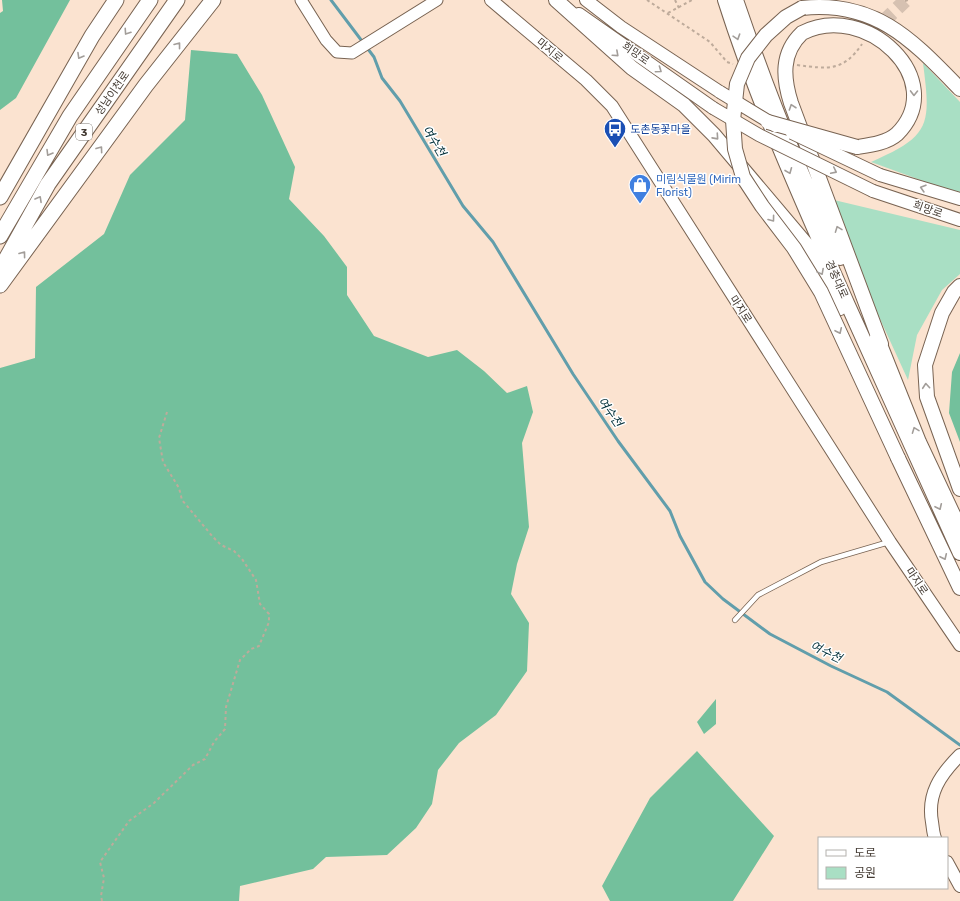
<svg xmlns="http://www.w3.org/2000/svg" width="960" height="901" viewBox="0 0 960 901" font-family="Rubik,'Noto Sans KR',sans-serif">
  <style>
    .green { fill: #a9dfc4 }
    .forest { fill: #73c09c }
    .lines { fill: none; stroke-linecap: round; stroke-linejoin: round }
    .stream { stroke: #619eab; stroke-width: 3 }
    .primary-tunnel { stroke: #d6c1b1; stroke-width: 14; stroke-dasharray: 14 7; stroke-linecap: butt }
    .service-casing { stroke: #786352; stroke-width: 6 }
    .tertiary-casing { stroke: #786352; stroke-width: 13 }
    .secondary-casing { stroke: #786352; stroke-width: 14 }
    .primary-casing { stroke: #786352; stroke-width: 16 }
    .trunk-casing { stroke: #786352; stroke-width: 17 }
    .path { stroke: #beab9b; stroke-width: 2; stroke-dasharray: 3 3; stroke-linecap: butt }
    .service { stroke: #fff; stroke-width: 4.5 }
    .tertiary { stroke: #fff; stroke-width: 11 }
    .secondary { stroke: #fff; stroke-width: 12 }
    .primary { stroke: #fff; stroke-width: 14 }
    .trunk { stroke: #fff; stroke-width: 15 }
    .secondary-bridge-casing { stroke: #786352; stroke-width: 14; stroke-linecap: butt }
    .primary-bridge-casing { stroke: #786352; stroke-width: 16; stroke-linecap: butt }
    .secondary-bridge { stroke: #fff; stroke-width: 12 }
    .primary-bridge { stroke: #fff; stroke-width: 14 }
    .oneway { stroke: #a29d99 }
    .labels { text-anchor: middle; stroke-width: 3; stroke-linejoin: round; paint-order: stroke }
    .shield { fill: #fff; stroke: #7c7670; stroke-width: 1 }
    .shield-label { font-size: 10px; font-weight: bold; fill: #443b33 }
    .street-label { font-size: 11px; fill: #443b33; stroke: #fff }
    .transit-label { font-size: 11px; fill: #164399; stroke: #fff; text-anchor: start }
    .shop-label { font-size: 11px; fill: #366cbe; stroke: #fff; text-anchor: start }
    .water-label { font-size: 12px; font-style: italic; fill: #02303a; stroke: #fff }
  </style>
  <rect width="100%" height="100%" fill="#fbe3d0"/>
  <!-- green -->
  <path class="green" d="M 923,63 L 960,102 L 960,192 L 945,189 L 871,162 C 931,136 931,125 923,63 Z
    M 834,200 L 960,230 L 960,274 L 942,290 L 917,335 L 908,380 L 852,258 Z"/>
  <!-- forest -->
  <path class="forest" d="M 2,0 L 70,0 L 16,98 L 0,110 L 0,13 L 3,11 Z
    M 191,50 L 237,54 L 262,95 L 295,167 L 289,199 L 324,236 L 347,267 L 347,295 L 374,336 L 428,357 L 457,350 L 484,371 L 507,393 L 527,386 L 533,412 L 522,443 L 529,527 L 517,564 L 511,594 L 529,623 L 527,671 L 496,715 L 459,743 L 438,770 L 432,804 L 416,828 L 387,855 L 326,857 L 313,869 L 240,886 L 239,901 L 0,901 L 0,368 L 35,358 L 36,287 L 104,234 L 130,175 L 185,120 Z
    M 960,353 L 960,442 L 949,413 L 952,372 Z
    M 716,699 L 716,724 L 704,734 L 697,722 Z
    M 697,751 L 774,836 L 733,901 L 610,901 L 602,886 L 650,798 Z"/>
  <g class="lines">
    <!-- stream -->
    <path class="stream" d="M 331,0 L 374,57 L 382,78 L 400,101 L 463,206 L 493,242 L 573,374 L 618,441 L 670,511 L 680,536 L 705,582 L 723,599 L 770,634 L 831,666 L 887,692 L 960,745"/>
    <!-- primary-tunnel -->
    <path class="primary-tunnel" d="M 867,37 L 905,1"/>
    <!-- service casing -->
    <g class="service-casing">
      <path id="service" d="M 735,620 L 758,595 L 821,562 L 889,542"/>
    </g>
    <!-- tertiary casing -->
    <g class="tertiary-casing">
      <path id="tertiary" d="M 301,0 L 326,40 L 337,52 L 352,53 L 437,0"/>
    </g>
    <!-- secondary casing -->
    <g class="secondary-casing">
      <path id="secondary" d="M 491,0 L 586,80 L 612,106 L 890,542 L 960,645
        M 586,0 L 621,27 L 720,92
        M 579,14 L 713,108
        M 880,175 L 960,199
        M 873,191 L 960,220
        M 935,838 C 933,833 933,828 932,822 C 927,794 940,775 960,755
        M 947,862 L 960,886"/>
    </g>
    <!-- primary casing -->
    <g class="primary-casing">
      <path id="primary" d="M 556,0 L 632,68 L 684,105 L 714,135 L 806,244 L 840,308
        M 725,0 C 758,104 803,203 847,303 C 885,386 922,470 960,553
        M 736,0 C 766,88 800,175 840,258
        M 802,8 C 877,0 914,42 960,89
        M 857,147 C 870,145 887,143 897,134 C 951,80 865,0 802,33 C 781,53 783,78 791,103 L 881,344
        M 960,286 L 954,292 L 942,313 L 925,365 L 927,397 L 960,489
        M 877,337 L 919,442 L 960,529
        M 898,458 L 960,588"/>
    </g>
    <!-- trunk casing -->
    <g class="trunk-casing">
      <path id="trunk" d="M 0,197 L 92,36 L 116,0
        M 0,236 L 70,116 L 150,0
        M 0,270 L 48,184 L 177,0
        M 0,285 L 146,85 L 213,0"/>
    </g>
    <!-- path -->
    <path class="path" d="M 647,0 L 710,42 L 727,62 L 733,64
      M 675,0 L 679,8
      M 905,1 L 908,0
      M 668,13 L 692,0
      M 797,65 C 828,69 843,72 862,44
      M 102,901 L 101,896 L 104,878 L 100,862 L 129,821 L 154,803 L 193,765 L 205,759 L 214,742 L 225,729 L 226,707 L 240,660 L 251,649 L 259,646 L 269,622 L 269,614 L 260,604 L 256,580 L 242,559 L 234,551 L 221,545 L 213,537 L 182,500 L 179,488 L 163,462 L 159,438 L 167,412"/>
    <!-- service -->
    <use href="#service" class="service"/>
    <!-- tertiary -->
    <use href="#tertiary" class="tertiary"/>
    <!-- secondary -->
    <use href="#secondary" class="secondary"/>
    <!-- primary -->
    <use href="#primary" class="primary"/>
    <!-- trunk -->
    <use href="#trunk" class="trunk"/>
    <!-- secondary-bridge casing -->
    <g class="secondary-bridge-casing">
      <path id="secondary-bridge" d="M 720,92 L 776,126
        M 713,108 L 759,135 L 873,191
        M 792,133 L 880,175"/>
    </g>
    <!-- primary-bridge casing -->
    <g class="primary-bridge-casing">
      <path id="primary-bridge" d="M 802,8 L 786,17 L 766,35 L 748,58 L 737,84 L 733,120 L 735,149 L 743,177 L 762,206 L 794,248 L 821,292 L 898,458
        M 768,122 L 857,147"/>
    </g>
    <!-- secondary-bridge -->
    <use href="#secondary-bridge" class="secondary-bridge"/>
    <!-- primary-bridge -->
    <use href="#primary-bridge" class="primary-bridge"/>
  </g>
  <!-- one-way arrows -->
  <defs><path id="oneway-chevron" d="M-2-3.5L2.5 0L-2 3.5" fill="none" stroke-width="1.6" stroke-linecap="round" stroke-linejoin="round"/></defs>
  <g class="oneway">
    <use href="#oneway-chevron" transform="translate(127 32) rotate(124)"/>
    <use href="#oneway-chevron" transform="translate(737 37) rotate(72)"/>
    <use href="#oneway-chevron" transform="translate(178 45) rotate(-52)"/>
    <use href="#oneway-chevron" transform="translate(616 54) rotate(42)"/>
    <use href="#oneway-chevron" transform="translate(80 56) rotate(120)"/>
    <use href="#oneway-chevron" transform="translate(659 70) rotate(35)"/>
    <use href="#oneway-chevron" transform="translate(914 93) rotate(91)"/>
    <use href="#oneway-chevron" transform="translate(792 107) rotate(-109)"/>
    <use href="#oneway-chevron" transform="translate(716 137) rotate(48)"/>
    <use href="#oneway-chevron" transform="translate(100 149) rotate(-54)"/>
    <use href="#oneway-chevron" transform="translate(49 153) rotate(121)"/>
    <use href="#oneway-chevron" transform="translate(789 171) rotate(68)"/>
    <use href="#oneway-chevron" transform="translate(834 171) rotate(26)"/>
    <use href="#oneway-chevron" transform="translate(923 188) rotate(-164)"/>
    <use href="#oneway-chevron" transform="translate(39 199) rotate(-61)"/>
    <use href="#oneway-chevron" transform="translate(772 219) rotate(53)"/>
    <use href="#oneway-chevron" transform="translate(838 229) rotate(-111)"/>
    <use href="#oneway-chevron" transform="translate(23 254) rotate(-53)"/>
    <use href="#oneway-chevron" transform="translate(821 272) rotate(62)"/>
    <use href="#oneway-chevron" transform="translate(839 331) rotate(65)"/>
    <use href="#oneway-chevron" transform="translate(926 386) rotate(-95)"/>
    <use href="#oneway-chevron" transform="translate(915 430) rotate(-111)"/>
    <use href="#oneway-chevron" transform="translate(939 507) rotate(65)"/>
    <use href="#oneway-chevron" transform="translate(944 557) rotate(65)"/>
  </g>
  <!-- icons -->
  <defs>
    <g id="bus-pin" transform="scale(1.15)"><path d="M0 17L-7.5 6A9.5 9.5 0 1 1 7.5 6Z" fill="#1a4fb4" stroke="#fff"/><path d="M-5-6H5V4H4V6H2V4H-2V6H-4V4H-5ZM-3.5-4V0h7V-4ZM-3.5 1.2v1.5H-2V1.2ZM2 1.2v1.5H3.5V1.2Z" fill="#fff"/></g>
    <g id="shop-pin" transform="scale(1.15)"><path d="M0 17L-7.5 6A9.5 9.5 0 1 1 7.5 6Z" fill="#3f7fe0" stroke="#fff"/><path d="M-5-2.5h2.3a2.7 3.5 0 0 1 5.4 0H5L5.5 6h-11ZM-1.5-2.5h3a1.5 2.3 0 0 0-3 0Z" fill="#fff"/></g>
  </defs>
  <g fill-rule="evenodd">
    <use href="#bus-pin" x="615" y="129"/>
    <use href="#shop-pin" x="640" y="185"/>
  </g>
  <g class="labels">
    <!-- shield labels -->
    <rect class="shield" x="76" y="124" width="16" height="16" rx="3"/>
    <g class="shield-label">
      <text x="84" y="136">3</text>
    </g>
    <!-- street labels -->
    <g class="street-label">
      <text transform="translate(550 50) rotate(40)" y="4">마지로</text>
      <text transform="translate(636 53) rotate(35)" y="4">희망로</text>
      <text transform="translate(112 93) rotate(-55)" y="4">성남이천로</text>
      <text transform="translate(928 209) rotate(19)" y="4">희망로</text>
      <text transform="translate(837 279) rotate(66)" y="4">경충대로</text>
      <text transform="translate(741 309) rotate(57)" y="4">마지로</text>
      <text transform="translate(917 581) rotate(56)" y="4">마지로</text>
    </g>
    <!-- transit labels -->
    <g class="transit-label">
      <text x="630" y="133">도촌동꽃마을</text>
    </g>
    <!-- shop labels -->
    <g class="shop-label">
      <text x="656" y="183">미림식물원 (Mirim<tspan x="656" dy="13">Florist)</tspan></text>
    </g>
    <!-- water labels -->
    <g class="water-label">
      <text transform="translate(434 141) rotate(59)" y="4">여수천</text>
      <text transform="translate(610 412) rotate(55)" y="4">여수천</text>
      <text transform="translate(826 652) rotate(26)" y="4">여수천</text>
    </g>
  </g>
  <!-- legend -->
  <rect x="818" y="837" width="130" height="52" fill="#ffffff" stroke="#b4b1ad"/>
  <rect x="826" y="850" width="20" height="6" fill="#ffffff" stroke="#b4b1ad"/>
  <text x="854" y="857" font-size="12" fill="#443b33">도로</text>
  <rect x="826" y="867" width="20" height="12" fill="#a9dfc4" stroke="#b4b1ad"/>
  <text x="854" y="877" font-size="12" fill="#443b33">공원</text>
</svg>
